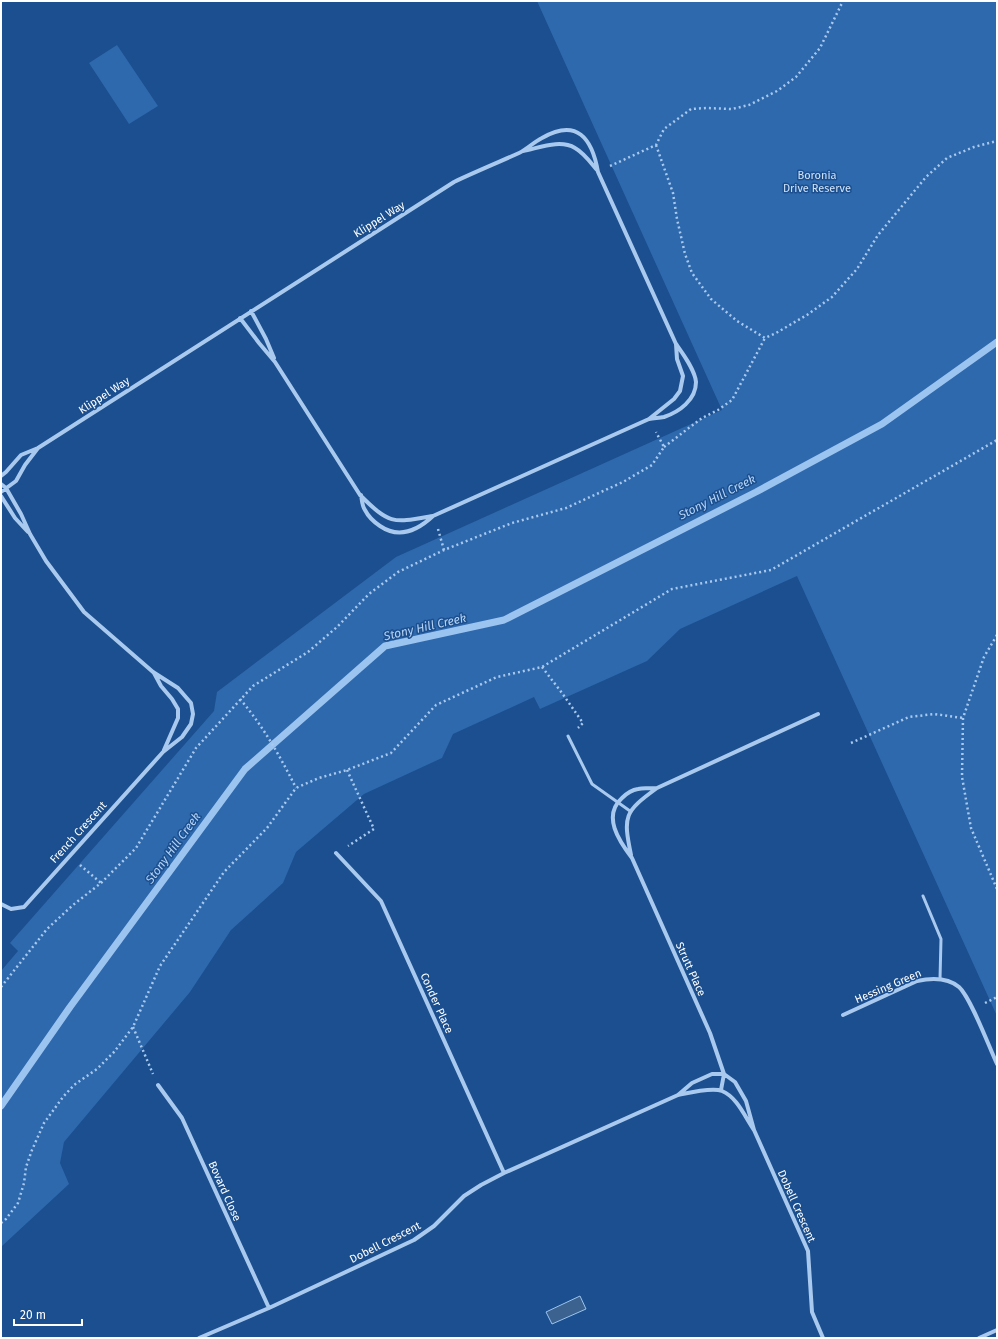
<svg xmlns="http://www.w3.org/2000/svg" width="998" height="1339" viewBox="0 0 998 1339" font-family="'Fira Sans',sans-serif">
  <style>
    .green { fill: #2e69ad }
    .water { fill: #3c6290; stroke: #9cc4f0 }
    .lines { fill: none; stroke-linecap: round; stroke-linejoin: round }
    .stream { stroke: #9cc4f0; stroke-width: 7 }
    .path { stroke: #a9c9ee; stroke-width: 2.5; stroke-dasharray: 2 3; stroke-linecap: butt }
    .service { stroke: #a9c9ee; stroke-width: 3 }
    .minor { stroke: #a9c9ee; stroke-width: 4 }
    .labels { text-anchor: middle; stroke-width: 3; stroke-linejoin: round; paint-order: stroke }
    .park-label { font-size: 11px; fill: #cfe3fa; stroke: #1b4f8f }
    .street-label { font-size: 11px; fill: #fff; stroke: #1b4f8f }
    .water-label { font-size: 12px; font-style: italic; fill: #b5d3f5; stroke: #1b4f8f }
  </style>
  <rect width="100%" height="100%" fill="#1b4f8f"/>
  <!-- green -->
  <path class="green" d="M 537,1 L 997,1 L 997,1016 L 797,576 L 680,629 L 647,661 L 540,709 L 534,697 L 453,734 L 442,758 L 364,794 L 296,852 L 283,883 L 231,930 L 190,992 L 64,1142 L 60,1163 L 69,1184 L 1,1247 L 1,971 L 18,951 L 10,943 L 214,711 L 217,692 L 396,557 L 722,410 Z
    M 117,45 L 158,106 L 129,124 L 89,63 Z"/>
  <!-- water -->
  <path class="water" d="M 580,1296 L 586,1309 L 552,1324 L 546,1312 Z"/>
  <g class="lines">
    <!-- stream -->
    <path class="stream" d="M 1,1106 L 70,1007 L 245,769 L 385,646 L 504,620 L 756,492 L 882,424 L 997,342"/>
    <!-- path -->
    <path class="path" d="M 656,145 L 673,193 L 677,219 L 685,254 L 692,273 L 711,299 L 737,321 L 765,338 L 776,333 L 807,315 L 832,297 L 857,269 L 878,235 L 926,177 L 947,158 L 974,147 L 997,141
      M 610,166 L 656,145 L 664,129 L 691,109 L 706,108 L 732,109 L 749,105 L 777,91 L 796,77 L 820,48 L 843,1
      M 664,447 L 702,418 L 718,410 L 732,400 L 765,338
      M 438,529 L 444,550
      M 997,635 L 984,657 L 963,718 L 962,777 L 971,828 L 997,889
      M 542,667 L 562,693 L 583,723 L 578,728
      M 240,699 C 263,726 280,756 296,788
      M 851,743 L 909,717 L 934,714 L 963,718
      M 347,770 L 374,829 L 348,846
      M 80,865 L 101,883
      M 1,987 L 47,929 L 73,905 L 101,883 L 136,848 L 196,748 L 253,686 L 308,652 L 337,627 L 369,594 L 398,572 L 444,550 L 512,523 L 566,508 L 623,482 L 652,465 L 664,447 L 656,432
      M 985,1003 L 997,997
      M 133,1027 L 153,1074
      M 1,1223 L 6,1219 L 18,1203 L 24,1183 L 26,1167 L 32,1150 L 44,1123 L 63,1097 L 74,1085 L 97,1069 L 114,1052 L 133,1027 L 160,966 L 224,872 L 267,828 L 296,788 L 319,778 L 347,770 L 391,753 L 436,705 L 497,677 L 542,667 L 672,589 L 771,570 L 997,440"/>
    <!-- service -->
    <path class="service" d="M 568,736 L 592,784 L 630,811
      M 923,896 L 941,939 L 940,979"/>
    <!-- minor -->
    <path class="minor" d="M 523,151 C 539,148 560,139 575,148 C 584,153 591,163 597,170
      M 251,311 L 266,339 L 274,358
      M 240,318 L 259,343 L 275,362 L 360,495 C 390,525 393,523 433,516 L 649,419 L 674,399 L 680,391 L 683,376 L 677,359 L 676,344
      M 1,476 L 6,472 L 21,455 L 38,448 L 454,182 C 475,172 497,163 519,153 C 527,149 534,142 542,138 C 577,118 592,138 598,172 L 676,344 C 683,354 695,370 696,382 C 696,400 679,412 664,417 C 659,418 654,418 649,419
      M 1,484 L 6,488 L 21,514 L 30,534 L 46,561 L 84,612 L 153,672 L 178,688 L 191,703 L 193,714 L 191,724 L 182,737 L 163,752 L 24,907 L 11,909 L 1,904
      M 1,492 L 16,481 L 25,465 L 38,448
      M 361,495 C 362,500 362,506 365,510 C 368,516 374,522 380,526 C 399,539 417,531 433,516
      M 1,496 L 15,518 L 28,532
      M 154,673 L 161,686 L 172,699 L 178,709 L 178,718 L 164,750
      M 657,788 C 650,788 644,788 638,789 C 631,790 627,793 622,798 C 602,816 619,841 632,858 L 710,1033 L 724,1074 L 721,1090
      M 336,853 L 381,901 L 504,1173
      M 631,855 C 623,816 624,812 657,788 L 818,714
      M 843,1015 L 917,981 C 931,978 947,977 959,987 C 971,998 989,1047 997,1064
      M 158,1085 L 182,1118 L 269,1308
      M 678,1095 L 692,1083 L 712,1074 L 724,1074 L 735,1082 L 746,1101 L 754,1130 L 808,1251 L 812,1312 L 823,1338
      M 199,1338 L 269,1308 L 414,1240 L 434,1226 L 464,1196 L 481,1185 L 504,1173 L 678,1095 C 688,1093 712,1087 722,1091 C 737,1097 745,1117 754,1130
      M 979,1338 L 997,1330"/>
  </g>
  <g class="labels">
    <!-- park labels -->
    <g class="park-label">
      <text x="817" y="179">Boronia<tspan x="817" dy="13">Drive Reserve</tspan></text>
    </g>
    <!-- street labels -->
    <g class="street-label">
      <text transform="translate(379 219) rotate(-32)" y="4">Klippel Way</text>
      <text transform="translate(104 395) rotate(-33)" y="4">Klippel Way</text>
      <text transform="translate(78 832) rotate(-48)" y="4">French Crescent</text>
      <text transform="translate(691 969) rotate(66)" y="4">Strutt Place</text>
      <text transform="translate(888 986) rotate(-23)" y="4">Hessing Green</text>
      <text transform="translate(437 1003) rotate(66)" y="4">Conder Place</text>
      <text transform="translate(225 1191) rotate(66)" y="4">Bovard Close</text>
      <text transform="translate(797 1206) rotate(66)" y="4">Dobell Crescent</text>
      <text transform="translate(385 1242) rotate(-27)" y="4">Dobell Crescent</text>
    </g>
    <!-- water labels -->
    <g class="water-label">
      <text transform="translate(717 497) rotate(-27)" y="4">Stony Hill Creek</text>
      <text transform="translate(425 627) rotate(-13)" y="4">Stony Hill Creek</text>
      <text transform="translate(173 848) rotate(-54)" y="4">Stony Hill Creek</text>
    </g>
  </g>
  <!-- border -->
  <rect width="998" height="1339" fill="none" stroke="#ffffff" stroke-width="4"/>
  <!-- scale -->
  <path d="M14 1319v6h68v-6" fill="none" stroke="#ffffff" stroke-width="2"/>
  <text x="20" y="1319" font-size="12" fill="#ffffff" stroke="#1b4f8f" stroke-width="3" paint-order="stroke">20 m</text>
</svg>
